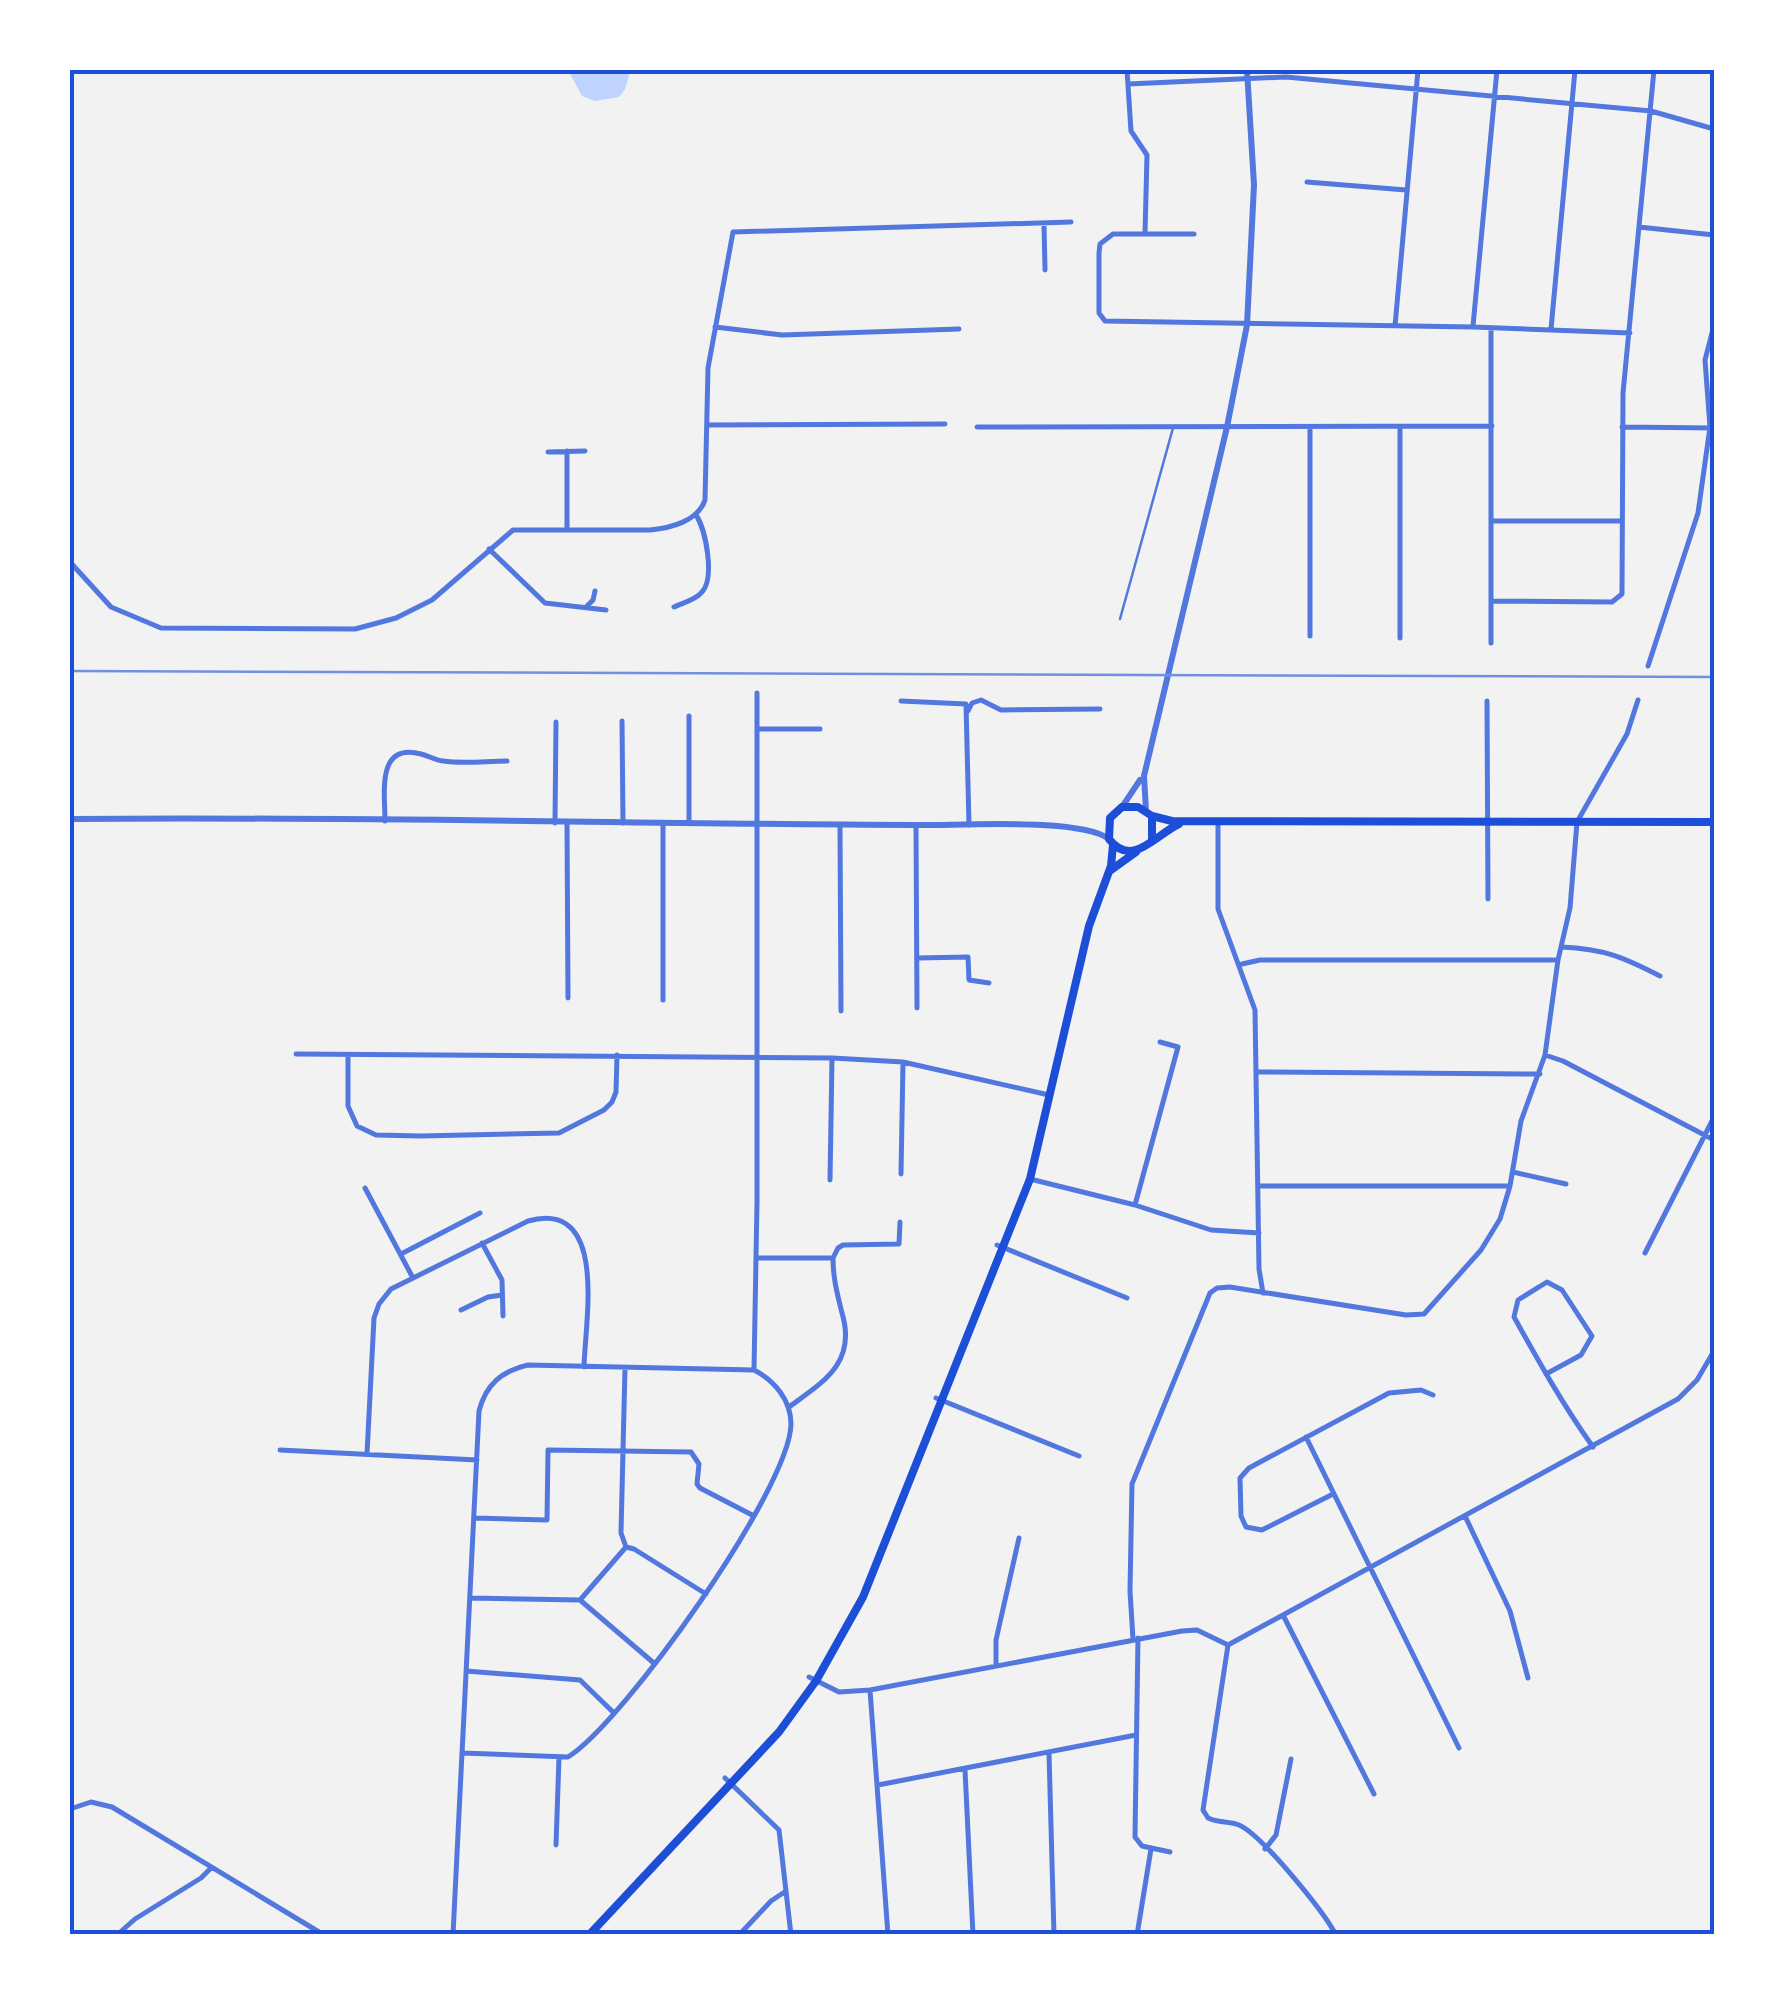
<svg xmlns="http://www.w3.org/2000/svg" width="1784" height="2005" viewBox="0 0 1784 2005" font-family="Spectral,serif">
  <style>
    .water { fill: #bfd3fe }
    .lines { fill: none; stroke-linecap: round; stroke-linejoin: round }
    .service { stroke: #5277de; stroke-width: 2.5 }
    .minor { stroke: #5277de; stroke-width: 5 }
    .tertiary { stroke: #5277de; stroke-width: 6 }
    .primary { stroke: #1d4ed8; stroke-width: 8 }
    .rail { stroke: #7290e2; stroke-width: 2.5 }
    .neatline { fill: none; stroke: #1d4ed8; stroke-width: 4 }
  </style>
  <rect width="100%" height="100%" fill="#f2f2f2"/>
  <!-- water -->
  <path class="water" d="M 568,70 L 630,70 L 630,72 L 625,89 L 619,97 L 595,101 L 582,96 Z"/>
  <g class="lines">
    <!-- service -->
    <path class="service" d="M 1120,619 L 1173,428"/>
    <!-- minor -->
    <path class="minor" d="M 1127,70 L 1131,131 L 1147,155 L 1145,234
      M 1128,84 L 1286,77 L 1651,111 L 1714,129
      M 1307,182 L 1406,190
      M 1044,224 L 1045,270
      M 1639,227 L 1714,235
      M 1194,234 L 1113,234 L 1100,244 L 1099,253 L 1099,313 L 1105,321 L 1473,327 L 1630,333
      M 1395,326 L 1418,70
      M 1473,326 L 1497,70
      M 715,327 L 782,335 L 959,329
      M 1491,328 L 1491,643
      M 1551,329 L 1575,70
      M 707,425 L 945,424
      M 977,427 L 1492,426
      M 1622,427 L 1714,428
      M 548,452 L 585,451
      M 1492,521 L 1621,521
      M 567,529 L 567,451
      M 489,549 L 545,603 L 606,610
      M 70,562 L 111,607 L 161,628 L 355,629 L 396,618 L 432,600 L 513,530 L 650,530 C 671,528 698,521 705,500 L 708,368 L 733,232 L 1071,222
      M 1491,601 L 1612,602 L 1622,594 L 1623,393 L 1654,70
      M 587,606 L 593,600 L 595,591
      M 674,607 C 682,603 696,600 702,592 C 715,578 706,530 696,515
      M 1310,636 L 1310,427
      M 1400,638 L 1400,426
      M 1648,666 L 1698,513 L 1710,427 L 1705,360 L 1714,325
      M 901,701 L 966,704 L 969,825
      M 1487,701 L 1488,899
      M 968,711 L 972,703 L 981,700 L 1001,710 L 1100,709
      M 622,721 L 623,823
      M 758,729 L 820,729
      M 385,821 C 385,793 376,742 421,754 C 429,756 435,760 443,761 C 464,764 486,761 507,761
      M 1218,821 L 1218,909 L 1255,1010 L 1259,1269 L 1263,1293
      M 555,823 L 556,722
      M 567,823 L 568,998
      M 689,823 L 689,716
      M 840,825 L 841,1011
      M 916,826 L 917,1008
      M 1562,947 C 1604,949 1623,957 1660,976
      M 917,958 L 968,957 L 969,980 L 989,983
      M 1242,964 L 1260,960 L 1558,960
      M 663,1000 L 663,823
      M 296,1054 L 832,1058 L 903,1062 L 1049,1095
      M 348,1055 L 348,1106 L 357,1126 L 376,1135 L 421,1136 L 559,1133 L 604,1110 L 612,1102 L 616,1092 L 617,1055
      M 1545,1055 L 1563,1061 L 1714,1140
      M 1258,1072 L 1540,1074
      M 1513,1172 L 1566,1184
      M 901,1174 L 903,1062
      M 1030,1179 L 1135,1205 L 1211,1230 L 1259,1233
      M 830,1180 L 832,1058
      M 1259,1186 L 1510,1186
      M 365,1188 L 413,1278
      M 1135,1205 L 1178,1047 L 1160,1042
      M 482,1243 L 502,1280 L 503,1316
      M 997,1245 L 1127,1298
      M 1645,1253 L 1714,1117
      M 401,1254 L 480,1213
      M 757,1258 L 833,1258 L 838,1248 L 843,1245 L 899,1244 L 900,1222
      M 461,1310 L 488,1297 L 502,1295
      M 625,1368 L 621,1533 L 626,1547
      M 754,1370 L 757,1202 L 757,693
      M 1546,1374 L 1581,1355 L 1592,1336 L 1562,1290 L 1547,1282 L 1518,1300 L 1514,1317 C 1539,1362 1563,1405 1593,1447
      M 936,1398 L 1079,1456
      M 789,1407 C 823,1382 857,1363 842,1313 C 837,1293 833,1278 833,1258
      M 1306,1437 L 1459,1748
      M 280,1450 L 477,1460
      M 367,1454 L 374,1318 L 379,1304 L 391,1289 L 528,1221 C 609,1199 585,1321 584,1367
      M 1333,1494 L 1262,1530 L 1246,1527 L 1241,1516 L 1240,1478 L 1249,1468 L 1389,1393 L 1421,1390 L 1433,1395
      M 1465,1516 L 1510,1611 L 1528,1678
      M 475,1518 L 547,1520 L 548,1450 L 691,1452 L 699,1464 L 697,1484 L 700,1488 L 754,1516
      M 470,1598 L 580,1600
      M 1283,1615 L 1374,1794
      M 1138,1638 L 1135,1837 L 1142,1846 L 1170,1852
      M 1133,1639 L 1130,1591 L 1132,1484 L 1210,1293 L 1217,1288 L 1230,1287 L 1406,1315 L 1424,1314 L 1481,1250 L 1500,1219 L 1510,1186 L 1521,1121 L 1545,1055 L 1558,960 L 1570,908 L 1577,822 L 1627,734 L 1638,700
      M 1228,1645 L 1678,1399 L 1697,1380 L 1714,1351
      M 1228,1645 L 1203,1810 L 1208,1818 C 1218,1823 1229,1821 1239,1825 C 1262,1835 1324,1912 1336,1935
      M 655,1664 L 580,1600 L 626,1547 L 634,1549 L 706,1594
      M 996,1665 L 996,1640 L 1019,1538
      M 466,1671 L 580,1680 L 614,1713
      M 809,1677 L 839,1692 L 870,1690 L 1182,1631 L 1197,1630 L 1228,1645
      M 870,1690 L 888,1935
      M 1049,1753 L 1054,1935
      M 965,1770 L 973,1935
      M 725,1778 L 779,1830 L 791,1935
      M 878,1785 L 1136,1735
      M 70,1809 L 91,1802 L 112,1807 L 324,1935
      M 556,1845 L 559,1757
      M 1265,1849 L 1276,1835 L 1291,1759
      M 117,1935 L 135,1919 L 201,1878 L 211,1868
      M 453,1935 L 462,1753 L 463,1734 L 479,1411 C 486,1384 502,1371 528,1365 L 754,1370 C 774,1380 791,1400 791,1424 C 790,1489 624,1722 568,1757 L 462,1753
      M 739,1935 L 771,1901 L 786,1891
      M 1137,1935 L 1151,1849"/>
    <!-- tertiary -->
    <path class="tertiary" d="M 1122,807 L 1140,780
      M 1146,811 L 1144,776 L 1227,427 L 1247,325 L 1254,185 L 1247,70
      M 70,819 C 351,816 633,824 914,825 C 955,826 1080,817 1109,839"/>
    <!-- primary -->
    <path class="primary" d="M 1152,816 L 1172,821 L 1714,822
      M 1152,839 L 1152,816 L 1138,807 L 1122,807 L 1110,818 L 1109,839 C 1132,869 1155,835 1179,824
      M 1111,870 L 1136,852
      M 589,1935 L 779,1732 L 816,1681 L 863,1597 L 1030,1179 L 1089,926 L 1111,866 L 1113,845"/>
    <!-- rail -->
    <path class="rail" d="M 70,671 L 1714,677"/>
  </g>
  <!-- border -->
  <rect width="1784" height="2005" fill="none" stroke="#ffffff" stroke-width="145"/>
  <rect x="72" y="72" width="1640" height="1860" class="neatline"/>
</svg>
